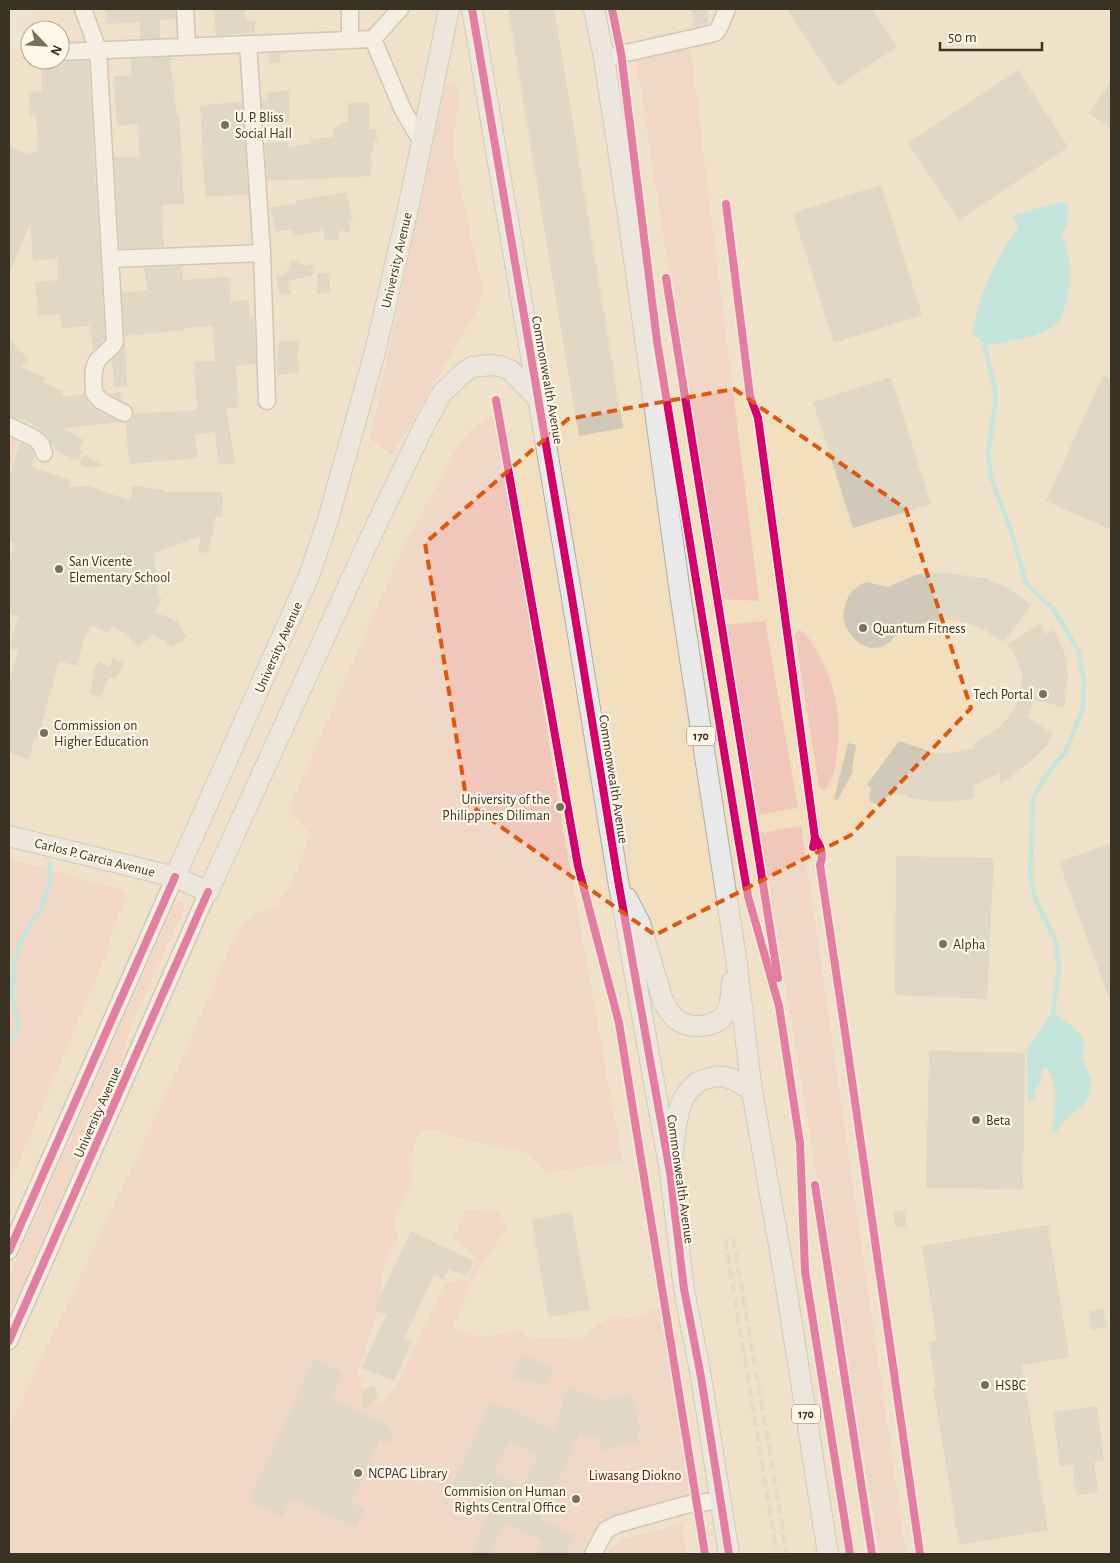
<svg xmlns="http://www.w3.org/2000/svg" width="1120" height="1563" viewBox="0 0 1120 1563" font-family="'Alegreya Sans',sans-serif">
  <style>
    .built { fill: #f1dfbe; fill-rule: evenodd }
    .green { fill: #f2c7bb }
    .water { fill: #90e6e9 }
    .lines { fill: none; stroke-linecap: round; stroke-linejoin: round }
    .stream { stroke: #90e6e9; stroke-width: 4.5 }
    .building { fill: #d0c8b8; fill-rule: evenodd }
    .minor-casing { stroke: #aca495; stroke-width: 19 }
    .major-casing { stroke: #aeacaa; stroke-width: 22 }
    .minor { stroke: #fdfbf8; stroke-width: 16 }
    .major { stroke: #e9e9ea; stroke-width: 20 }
    .rail { stroke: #d1cfc9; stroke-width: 4; stroke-dasharray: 10 5; stroke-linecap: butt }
    .cycleway-casing { stroke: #fff7e8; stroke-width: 11 }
    .cycleway { stroke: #d6006c; stroke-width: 8 }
    .marked { fill: none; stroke: #df570d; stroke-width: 4; stroke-dasharray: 10 6; stroke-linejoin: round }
    .poi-dot { fill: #797160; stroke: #fff7e8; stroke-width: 2 }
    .labels { text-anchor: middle; stroke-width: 4.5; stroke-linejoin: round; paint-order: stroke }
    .shield { fill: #fff7e8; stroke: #756e5f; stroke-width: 1 }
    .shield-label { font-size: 12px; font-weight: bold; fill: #3a3324 }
    .poi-label { font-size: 14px; fill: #3a3324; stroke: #fff7e8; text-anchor: start }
    .street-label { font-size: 14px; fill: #3a3324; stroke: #fff7e8 }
    .park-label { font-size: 14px; fill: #621014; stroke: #fff7e8 }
  </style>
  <rect width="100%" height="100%" fill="#efe4d0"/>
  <!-- built -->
  <path class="built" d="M 38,9 L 1111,9 L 1111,1554 L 9,1554 L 9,49 L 21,48 ZM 30,30 L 60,30 L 60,60 L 30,60 Z"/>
  <!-- green -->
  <path class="green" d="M 690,45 L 759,601 L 720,599 L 636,59 Z
    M 451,83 L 459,87 L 453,152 L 483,292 L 475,313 L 392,455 L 370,439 L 445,86 Z
    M 497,417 L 562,823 L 622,1161 L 547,1173 L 526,1153 L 460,1138 L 437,1130 L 424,1130 L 417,1137 L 411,1156 L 412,1181 L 392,1223 L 398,1237 L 385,1263 L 375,1320 L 358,1369 L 367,1404 L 385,1400 L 395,1387 L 447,1283 L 468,1279 L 476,1260 L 475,1255 L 453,1238 L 465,1210 L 499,1212 L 507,1227 L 474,1277 L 452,1328 L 482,1337 L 510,1333 L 520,1329 L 527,1339 L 559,1338 L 580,1340 L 593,1328 L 612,1316 L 634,1318 L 661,1307 L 691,1496 L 613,1520 L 590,1537 L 581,1554 L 9,1554 L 9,1428 L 172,1082 L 238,929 L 253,916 L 276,905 L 290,888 L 310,834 L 288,811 L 402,550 L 460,442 L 476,425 L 489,418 Z
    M 9,426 L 21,430 L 9,472 Z
    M 765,621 L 798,808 L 758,815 L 725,625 Z
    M 800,630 C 807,634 811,641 815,648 C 836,682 843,720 836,760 C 835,770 832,782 825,789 L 822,789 L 819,787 L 795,635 L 797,631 Z
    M 801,826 L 906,1554 L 880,1554 L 879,1549 L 760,833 Z
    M 9,859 L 123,890 L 126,896 L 108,943 L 110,945 L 9,1185 Z
    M 180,900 L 183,902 L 184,906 L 181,917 L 132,1022 L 118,1069 L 9,1316 L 9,1278 L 174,906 Z
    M 682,1524 L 686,1554 L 604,1554 L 623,1539 Z"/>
  <!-- water -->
  <path class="water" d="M 1064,202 L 1068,205 L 1067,224 L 1062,234 C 1071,258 1073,284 1064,309 C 1063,312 1062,317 1060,320 C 1049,337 1004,342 985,345 L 971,332 C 976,322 976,312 980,302 C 988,276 1001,251 1018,229 L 1013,216 L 1054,203 Z
    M 1053,1012 C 1066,1021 1077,1028 1085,1042 L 1082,1056 L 1091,1080 L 1090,1093 L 1086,1102 L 1063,1122 L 1055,1133 L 1051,1133 C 1055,1107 1060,1092 1047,1068 L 1042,1069 L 1041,1083 L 1035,1090 L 1034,1098 L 1028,1102 L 1027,1048 Z"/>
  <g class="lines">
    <!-- stream -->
    <path class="stream" d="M 985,345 L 996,397 L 988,452 L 991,478 L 1011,531 L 1026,583 L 1054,610 L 1078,650 L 1084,679 L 1083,708 L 1067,749 L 1044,778 L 1033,799 L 1030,875 L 1036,901 L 1056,941 L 1059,969 L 1053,1012
      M 9,1043 L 15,1036 L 18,1025 L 12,994 L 15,959 L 20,942 L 41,908 L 49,887 L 50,864"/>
  </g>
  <!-- building -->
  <path class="building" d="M 105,9 L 175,9 L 176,18 L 160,20 L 160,38 L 140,39 L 140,22 L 107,24 Z
    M 214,9 L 245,9 L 246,21 L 255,21 L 255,32 L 216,36 Z
    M 508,9 L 554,9 L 623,428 L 579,436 Z
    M 691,9 L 707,9 L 709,24 L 695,27 Z
    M 787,9 L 872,9 L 897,47 L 838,86 Z
    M 269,53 L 281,53 L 280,63 L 269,63 Z
    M 170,57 L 177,114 L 179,114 L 184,204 L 162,205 L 164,247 L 120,249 L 114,157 L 140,157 L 138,124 L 117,125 L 114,76 L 132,75 L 131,59 Z
    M 41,60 L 54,60 L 60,62 L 88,61 L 105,339 L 93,350 L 90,326 L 61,328 L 60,314 L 38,315 L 35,282 L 58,280 L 57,258 L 33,261 L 30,223 L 9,275 L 9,144 L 23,153 L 38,152 L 36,115 L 30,115 L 28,92 L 42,91 Z
    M 1018,70 L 1068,147 L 959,220 L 908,143 Z
    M 1111,82 L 1111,129 L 1089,113 Z
    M 289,91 L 289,122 L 263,123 L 262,101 L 268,100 L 267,92 Z
    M 242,102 L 248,194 L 205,197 L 200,105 Z
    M 348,103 L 369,103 L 369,130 L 376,129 L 377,141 L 374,141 L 370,161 L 372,162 L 371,176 L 267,181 L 265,143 L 288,141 L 288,147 L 311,144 L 311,139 L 333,137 L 332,131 L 341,123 L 348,122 Z
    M 881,185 L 922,315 L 834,343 L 793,213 Z
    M 346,192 L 353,221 L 350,222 L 350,233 L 340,230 L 339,240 L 324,239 L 324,230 L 293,236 L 292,229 L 275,232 L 270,208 L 296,204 L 296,201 Z
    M 292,260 L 305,266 L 312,264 L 314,275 L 288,281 L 291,294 L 280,296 L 276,276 L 285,275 Z
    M 182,266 L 183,280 L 229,277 L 231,302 L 248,300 L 250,317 L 254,317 L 256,364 L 236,366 L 238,408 L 227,408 L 229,432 L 230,432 L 235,463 L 219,465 L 215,432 L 195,434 L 197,458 L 129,464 L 126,423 L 133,418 L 134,414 L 197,410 L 194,362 L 215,361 L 213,326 L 184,328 L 184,330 L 125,336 L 127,386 L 114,387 L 112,360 L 122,350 L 125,341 L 122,293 L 148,290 L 144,268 Z
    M 317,273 L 330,273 L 330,293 L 317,294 Z
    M 9,339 L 29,360 L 21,367 L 45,378 L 43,382 L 62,391 L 63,397 L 84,394 L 86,400 L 96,410 L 121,422 L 61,428 L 84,440 L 79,449 L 83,450 L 78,461 L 56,451 L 48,437 L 36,426 L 18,417 L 17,419 L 9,416 Z
    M 299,341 L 299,351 L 297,352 L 299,373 L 277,375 L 276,358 L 279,359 L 278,342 Z
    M 1103,376 L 1111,379 L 1111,530 L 1046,501 Z
    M 891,377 L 931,504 L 853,528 L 813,402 Z
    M 120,392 L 121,400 L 108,394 Z
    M 20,443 L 32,450 L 35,456 L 31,467 L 70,480 L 70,487 L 88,486 L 129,500 L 132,495 L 131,485 L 164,490 L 164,492 L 223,492 L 222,517 L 215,517 L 209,553 L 198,552 L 201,536 L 154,553 L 159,597 L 162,598 L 155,612 L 177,621 L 187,638 L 170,648 L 166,641 L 152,635 L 139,647 L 127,634 L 111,626 L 108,633 L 91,625 L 89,634 L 86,633 L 77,666 L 59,661 L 37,741 L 34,740 L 29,759 L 9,753 L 9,684 L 18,650 L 9,648 L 18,616 L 9,614 L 9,564 L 15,543 L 9,541 L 9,477 Z
    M 84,455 L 104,466 L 85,467 L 79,464 Z
    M 930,573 L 948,573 L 988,579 L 1008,588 L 1032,605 L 1003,642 L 985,630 L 968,623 L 947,620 L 927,622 L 899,631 L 889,643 L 881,647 L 871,648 L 860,644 L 852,636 L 846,627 L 843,617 L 844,609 L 848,597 L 852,591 L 861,584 L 867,582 L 888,587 L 915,575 Z
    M 1041,623 L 1045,634 L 1053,630 L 1058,638 L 1066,657 L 1068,676 L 1064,707 L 1034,700 L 1028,717 L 1053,734 L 1046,746 L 1033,759 L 1001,784 L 999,773 L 973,786 L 975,797 L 966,800 L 950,801 L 930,801 L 912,798 L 893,792 L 885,800 L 880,803 L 876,804 L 870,801 L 869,796 L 871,788 L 867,785 L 899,741 L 935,753 L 950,753 L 975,748 L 974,743 L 997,729 L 1009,717 L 1016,706 L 1023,675 L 1013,651 L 1007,645 Z
    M 113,658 L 124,664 L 115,679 L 109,677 L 100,698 L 89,693 L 93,683 L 92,682 L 94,674 L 93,673 L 98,661 L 109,667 Z
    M 848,743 L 856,745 L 852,769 L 854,769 L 838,800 L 834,799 Z
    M 1111,843 L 1111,1001 L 1110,1001 L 1059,862 Z
    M 896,856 L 994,858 L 987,999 L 895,995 Z
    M 929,1051 L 1025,1053 L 1023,1189 L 926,1188 Z
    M 905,1210 L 906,1226 L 895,1227 L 894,1211 Z
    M 571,1212 L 590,1309 L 549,1317 L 531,1220 Z
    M 1048,1225 L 1069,1357 L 1022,1365 L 1048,1530 L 959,1545 L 933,1387 L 936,1387 L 929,1342 L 937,1341 L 922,1246 Z
    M 411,1231 L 474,1261 L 466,1276 L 449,1269 L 444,1280 L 434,1275 L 404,1339 L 412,1342 L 394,1381 L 362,1368 L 386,1315 L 374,1309 Z
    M 1103,1309 L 1107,1327 L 1092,1330 L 1088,1312 Z
    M 523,1354 L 554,1369 L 545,1387 L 530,1379 L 527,1384 L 512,1377 Z
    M 314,1359 L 344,1373 L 331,1399 L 388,1425 L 387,1427 L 395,1431 L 389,1444 L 380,1440 L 351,1503 L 365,1509 L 356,1528 L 291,1498 L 282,1516 L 249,1501 Z
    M 374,1385 L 377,1394 L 376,1400 L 363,1408 L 362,1393 L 365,1389 Z
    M 568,1386 L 590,1397 L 604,1400 L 633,1395 L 640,1430 L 637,1431 L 639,1443 L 600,1450 L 598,1437 L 588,1437 L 580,1433 L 539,1519 L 575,1535 L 566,1554 L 537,1554 L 543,1540 L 504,1523 L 490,1554 L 471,1554 L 493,1505 L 452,1486 L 491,1401 L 554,1430 ZM 508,1442 L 538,1455 L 523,1487 L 494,1473 Z
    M 1097,1406 L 1104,1461 L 1094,1462 L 1098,1493 L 1076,1495 L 1072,1464 L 1060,1466 L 1053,1412 Z"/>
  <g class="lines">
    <!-- minor casing -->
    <g class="minor-casing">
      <path id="minor" d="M 83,9 L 98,50 L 115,342 C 111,350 103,353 98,360 C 91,369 94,383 94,393 L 101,401 L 124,413
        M 185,9 L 187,46
        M 350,9 L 350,39
        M 373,39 L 402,108 L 421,141
        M 248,44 L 262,253 L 267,401
        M 60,52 L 373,39 L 400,9
        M 604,58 L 715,33 L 719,28 L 727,9
        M 110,259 L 262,253
        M 9,426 L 34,438 L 41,444 L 44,453
        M 9,1251 L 175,877
        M 9,1341 L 208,892
        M 593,1554 L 606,1530 L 618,1524 L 685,1505 L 720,1500"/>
    </g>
    <!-- major casing -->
    <g class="major-casing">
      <path id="major" d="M 472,9 L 571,592 L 618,880 L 670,1172 L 684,1289 L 701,1377 L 729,1554
        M 594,9 L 604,58 L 628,215 L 681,600 L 736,958 L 752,1091 L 784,1274 L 828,1554
        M 9,836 L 175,877 L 208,892 L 370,538 L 425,424 L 442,393 L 463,373 L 472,367 L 490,365 L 500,366 L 510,370 L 539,400
        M 175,877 L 309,576 L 327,523 L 375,352 L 408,209 L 449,9
        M 627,898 L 640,923 L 663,1001 C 667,1008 670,1015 677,1020 C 692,1030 720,1028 728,1009 C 731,1001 731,991 732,982
        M 672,1158 C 676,1130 675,1084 710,1078 C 715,1076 723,1076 729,1078 C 737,1080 745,1087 752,1091"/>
    </g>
    <!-- minor -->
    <use href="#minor" class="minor"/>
    <!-- major -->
    <use href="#major" class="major"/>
    <!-- rail -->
    <path class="rail" d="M 733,1238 L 787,1554
      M 725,1239 L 777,1554"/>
    <!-- cycleway casing -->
    <g class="cycleway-casing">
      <path id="cycleway" d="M 472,9 L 571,592 L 618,880 L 670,1172 L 684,1289 L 701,1377 L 729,1554
        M 612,9 L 621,53 L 657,341 L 739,843 L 748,896 L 779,1006 L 800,1143 L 805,1271 L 850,1554
        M 726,204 L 750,396 L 758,418 L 815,838 L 813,847
        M 666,278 L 778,978
        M 496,400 L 578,866 L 619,1023 L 705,1554
        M 815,838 C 822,847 824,855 820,865 L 845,1032 L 920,1554
        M 815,1185 L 872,1554
        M 9,1251 L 175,877
        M 9,1341 L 208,892"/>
    </g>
    <!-- cycleway -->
    <use href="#cycleway" class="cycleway"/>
  </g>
  <!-- marked area -->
  <path d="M0 0H1120V1563H0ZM 734,389 L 906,509 L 971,708 L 851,835 L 655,935 L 467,803 L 425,543 L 568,419 Z" fill="#efe4d0" fill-opacity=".55" fill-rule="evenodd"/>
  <path class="marked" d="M 734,389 L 906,509 L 971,708 L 851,835 L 655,935 L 467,803 L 425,543 L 568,419 Z"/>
  <!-- markers -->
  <g class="poi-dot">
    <circle cx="225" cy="125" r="5"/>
    <circle cx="59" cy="569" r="5"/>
    <circle cx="863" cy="628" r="5"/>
    <circle cx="1043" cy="694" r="5"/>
    <circle cx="44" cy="733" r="5"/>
    <circle cx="560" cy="807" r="5"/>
    <circle cx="943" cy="944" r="5"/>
    <circle cx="976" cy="1120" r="5"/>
    <circle cx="985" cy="1385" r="5"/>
    <circle cx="358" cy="1473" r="5"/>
    <circle cx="576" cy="1499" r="5"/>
  </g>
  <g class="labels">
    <!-- shield labels -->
    <g class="shield">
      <rect x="687" y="726.5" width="28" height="19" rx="4"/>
      <rect x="792" y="1404.5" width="28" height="19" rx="4"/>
    </g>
    <g class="shield-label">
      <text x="701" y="740">170</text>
      <text x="806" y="1418">170</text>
    </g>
    <!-- poi labels -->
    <g class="poi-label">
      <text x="235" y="122">U. P. Bliss<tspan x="235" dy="16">Social Hall</tspan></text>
      <text x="69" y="566">San Vicente<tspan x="69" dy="16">Elementary School</tspan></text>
      <text x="873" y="633">Quantum Fitness</text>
      <text x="1033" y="699" text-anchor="end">Tech Portal</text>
      <text x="54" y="730">Commission on<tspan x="54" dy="16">Higher Education</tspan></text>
      <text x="550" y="804" text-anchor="end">University of the<tspan x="550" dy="16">Philippines Diliman</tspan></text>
      <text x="953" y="949">Alpha</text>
      <text x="986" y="1125">Beta</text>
      <text x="995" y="1390">HSBC</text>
      <text x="368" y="1478">NCPAG Library</text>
      <text x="566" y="1496" text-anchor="end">Commision on Human<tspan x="566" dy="16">Rights Central Office</tspan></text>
    </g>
    <!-- street labels -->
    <g class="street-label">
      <text transform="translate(396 260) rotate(-77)" y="5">University Avenue</text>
      <text transform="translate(548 380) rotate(80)" y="5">Commonwealth Avenue</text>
      <text transform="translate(278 647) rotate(-66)" y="5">University Avenue</text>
      <text transform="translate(614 779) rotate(81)" y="5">Commonwealth Avenue</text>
      <text transform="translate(95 857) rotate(14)" y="5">Carlos P. Garcia Avenue</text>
      <text transform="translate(97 1112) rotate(-66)" y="5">University Avenue</text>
      <text transform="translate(681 1179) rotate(82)" y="5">Commonwealth Avenue</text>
    </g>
    <!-- park labels -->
    <g class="park-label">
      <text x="635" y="1480">Liwasang Diokno</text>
    </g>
  </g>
  <!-- border -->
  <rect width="1120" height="1563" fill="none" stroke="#3a3324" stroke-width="20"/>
  <!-- north arrow -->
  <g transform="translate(45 45) rotate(115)"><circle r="24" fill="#fff7e8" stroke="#b0a99a"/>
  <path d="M0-4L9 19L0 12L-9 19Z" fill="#797160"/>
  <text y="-8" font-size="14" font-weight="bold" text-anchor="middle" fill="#3a3324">N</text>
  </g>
  <!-- scale -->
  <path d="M940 42v8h102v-8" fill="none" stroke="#3a3324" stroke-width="2.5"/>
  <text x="948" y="42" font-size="15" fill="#3a3324" stroke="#fff7e8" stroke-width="4" paint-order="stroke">50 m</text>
</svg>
